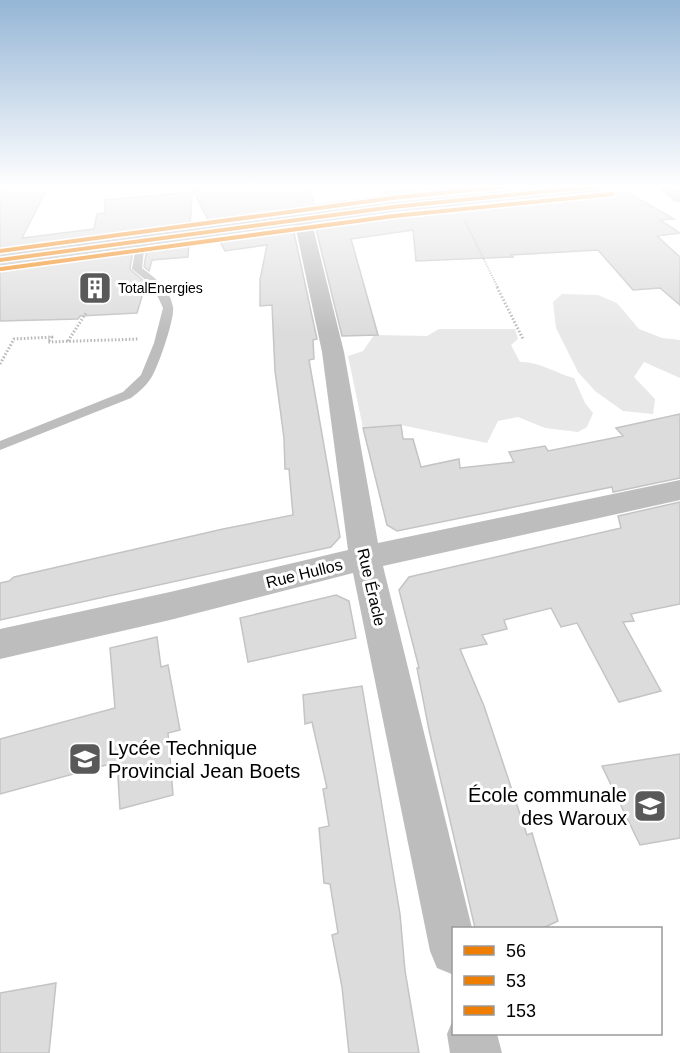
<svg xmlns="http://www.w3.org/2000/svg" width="680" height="1053" viewBox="0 0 680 1053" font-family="Arial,sans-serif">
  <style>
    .green { fill: #e8e8e8 }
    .building { fill: #dcdcdc; stroke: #c4c4c4; stroke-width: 1.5 }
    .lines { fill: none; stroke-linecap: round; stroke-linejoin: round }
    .path-far1 { stroke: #b8b8b8; stroke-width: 2; stroke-dasharray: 1 1.5; stroke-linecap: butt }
    .path { stroke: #b8b8b8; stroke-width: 3; stroke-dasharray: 1.5 2; stroke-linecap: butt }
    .lane { fill: #bdbdbd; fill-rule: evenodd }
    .street { fill: #bdbdbd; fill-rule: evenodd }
    .bus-1-casing { stroke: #fff; stroke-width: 7 }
    .bus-2-casing { stroke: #fff; stroke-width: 7 }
    .bus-3-casing { stroke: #fff; stroke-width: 7 }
    .bus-1 { stroke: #ef7d00; stroke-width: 4 }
    .bus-2 { stroke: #ef7d00; stroke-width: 4 }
    .bus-3 { stroke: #ef7d00; stroke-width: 4 }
    .labels { text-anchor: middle; stroke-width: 6; stroke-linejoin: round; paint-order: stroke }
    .far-poi-label { font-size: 14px; fill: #000; stroke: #fff; text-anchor: start }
    .street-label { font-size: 16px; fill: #000; stroke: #fff }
    .near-poi-label { font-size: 20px; fill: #000; stroke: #fff; text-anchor: start }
  </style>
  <rect width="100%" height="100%" fill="#fff"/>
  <!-- green -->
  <path class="green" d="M 562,294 L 598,295 L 617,303 L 639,329 L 662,338 L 680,340 L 680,378 L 644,362 L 634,377 L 655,399 L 653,414 L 623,411 L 595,391 L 578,372 L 556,328 L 553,302 Z
    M 439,329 L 515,329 L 518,339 L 511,345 L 520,362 C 541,362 555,373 574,378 L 585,403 L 593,413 L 587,427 L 578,432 L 545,428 L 518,417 L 498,421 L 487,443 L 401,425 L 363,428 L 348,356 L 363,351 L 374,335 L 427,336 Z"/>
  <!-- building -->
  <path class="building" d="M 0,185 L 49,185 L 22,238 L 94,229 L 97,214 L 105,213 L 105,200 L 192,192 L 190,227 L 0,252 Z
    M 221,185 L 308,185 L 315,205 L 384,196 L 381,192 L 440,185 L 533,186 L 393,200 L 210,224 L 192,188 Z
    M 627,192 L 674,219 L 660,220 L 680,233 L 657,236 L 680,257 L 680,305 L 660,288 L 633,290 L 598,250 L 511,255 L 513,257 L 416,261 L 413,230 L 351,239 L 378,335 L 342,336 L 315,225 L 393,214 Z
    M 293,228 L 317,339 L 313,340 L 314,359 L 309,360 L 340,537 L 331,547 L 0,620 L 0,583 L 9,581 L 14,577 L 223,529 L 293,515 L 289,469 L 285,469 L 284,438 L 275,371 L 272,305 L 260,306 L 260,280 L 267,245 L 225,251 L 218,238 Z
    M 189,242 L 188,257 L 152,260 L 149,271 L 144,267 L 147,248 Z
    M 133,250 L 130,269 L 146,283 L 137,313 L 80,316 L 78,319 L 0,321 L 0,268 Z
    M 680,414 L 680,478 L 613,492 L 612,487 L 397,531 L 387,525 L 363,428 L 401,425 L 403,439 L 413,439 L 421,467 L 459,459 L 460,468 L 514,462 L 509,452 L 545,446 L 548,451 L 623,436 L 616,428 Z
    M 680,502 L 680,604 L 631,614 L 634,621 L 623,622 L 661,691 L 619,702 L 577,623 L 561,627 L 551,608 L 504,620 L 507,629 L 482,635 L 487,644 L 460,649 L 484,706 L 527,835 L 532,833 L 558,921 L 543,928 L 475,928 L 429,730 L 417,668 L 419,668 L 399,590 L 409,577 L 621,528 L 618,516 Z
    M 336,595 L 349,601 L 356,638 L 248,662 L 240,618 Z
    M 157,637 L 161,667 L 168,665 L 180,730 L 168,733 L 173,795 L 120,809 L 117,762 L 0,794 L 0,739 L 115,708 L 110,648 Z
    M 362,686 L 400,914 L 405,971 L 419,1053 L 349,1053 L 342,987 L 332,935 L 338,933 L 330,884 L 324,883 L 319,828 L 329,826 L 323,789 L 327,788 L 312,722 L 305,724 L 303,695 Z
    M 680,754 L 680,838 L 640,845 L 602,766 Z
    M 56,983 L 49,1053 L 0,1053 L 0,993 Z"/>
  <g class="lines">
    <!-- path-far1 -->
    <path class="path-far1" d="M 465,221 L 498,288"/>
    <!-- path -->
    <path class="path" d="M 497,287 L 523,339
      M 68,341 L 86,313
      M 0,364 L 14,339 L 52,337 L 48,342 L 139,339"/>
    <!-- lane -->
    <path class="lane" d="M 137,240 L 145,242 L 142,268 C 155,278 170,289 173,307 C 175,318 158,368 151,378 C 146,386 139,392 131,398 L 0,450 L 0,441 L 123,392 L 141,375 L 154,343 L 163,308 L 153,286 L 132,269 Z"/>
    <!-- street -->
    <path class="street" d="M 561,185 L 620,185 L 612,190 L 393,212 L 312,223 L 344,352 L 378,543 L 680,480 L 680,500 L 383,566 L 472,928 L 454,928 L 454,975 L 437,968 L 430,951 L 353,573 L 170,620 L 0,659 L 0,629 L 170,592 L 348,550 L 322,352 L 295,225 L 0,266 L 0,254 L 393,202 Z
      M 653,185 L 672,185 L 680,191 L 680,203 L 674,201 Z
      M 454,1017 L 454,1034 L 497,1034 L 502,1053 L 450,1053 L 447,1034 Z"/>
    <!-- bus-1 casing -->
    <g class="bus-1-casing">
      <path id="bus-1" d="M 0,260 L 393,207 L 609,185"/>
    </g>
    <!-- bus-2 casing -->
    <g class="bus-2-casing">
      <path id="bus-2" d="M 1,269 L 394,216 L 613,194"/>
    </g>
    <!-- bus-3 casing -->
    <g class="bus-3-casing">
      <path id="bus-3" d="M 0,251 L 392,198 L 519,185"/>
    </g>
    <!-- bus-1 -->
    <use href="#bus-1" class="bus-1"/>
    <!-- bus-2 -->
    <use href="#bus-2" class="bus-2"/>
    <!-- bus-3 -->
    <use href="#bus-3" class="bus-3"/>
  </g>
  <!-- sky -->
  <linearGradient id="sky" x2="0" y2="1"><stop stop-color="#95b6d6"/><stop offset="0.56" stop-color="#fff"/><stop offset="1" stop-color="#fff" stop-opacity="0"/></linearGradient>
  <rect width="680" height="333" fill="url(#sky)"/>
  <!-- icons -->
  <defs>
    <g id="building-square" transform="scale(1.725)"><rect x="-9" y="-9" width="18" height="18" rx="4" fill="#595959" stroke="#fff"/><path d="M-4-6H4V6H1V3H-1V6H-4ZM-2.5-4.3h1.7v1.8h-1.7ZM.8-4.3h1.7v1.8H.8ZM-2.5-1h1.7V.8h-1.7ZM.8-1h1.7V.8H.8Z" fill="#fff"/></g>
    <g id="school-square" transform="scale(1.725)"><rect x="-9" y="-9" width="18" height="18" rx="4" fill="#595959" stroke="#fff"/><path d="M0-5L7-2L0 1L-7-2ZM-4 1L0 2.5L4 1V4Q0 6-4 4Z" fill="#fff"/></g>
  </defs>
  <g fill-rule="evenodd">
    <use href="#building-square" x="95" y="288"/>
    <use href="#school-square" x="85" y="759"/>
    <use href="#school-square" x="650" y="806"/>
  </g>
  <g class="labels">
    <!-- far-poi labels -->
    <g class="far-poi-label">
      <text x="118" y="293">TotalEnergies</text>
    </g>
    <!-- street labels -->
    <g class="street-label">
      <text transform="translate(304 573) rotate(-14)" y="6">Rue Hullos</text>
      <text transform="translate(372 587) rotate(77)" y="6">Rue Éracle</text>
    </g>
    <!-- near-poi labels -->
    <g class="near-poi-label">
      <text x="108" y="755">Lycée Technique<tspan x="108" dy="23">Provincial Jean Boets</tspan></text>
      <text x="627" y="802" text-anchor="end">École communale<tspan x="627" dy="23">des Waroux</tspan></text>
    </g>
  </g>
  <!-- legend -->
  <rect x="452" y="927" width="210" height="108" fill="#ffffff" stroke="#999999" stroke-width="1.5"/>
  <rect x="464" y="946" width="30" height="9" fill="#ef7d00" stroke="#999999" stroke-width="1.5"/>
  <text x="506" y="957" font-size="18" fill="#000000">56</text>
  <rect x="464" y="976" width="30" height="9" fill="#ef7d00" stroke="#999999" stroke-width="1.5"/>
  <text x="506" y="987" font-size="18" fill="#000000">53</text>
  <rect x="464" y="1006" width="30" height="9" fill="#ef7d00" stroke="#999999" stroke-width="1.5"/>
  <text x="506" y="1017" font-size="18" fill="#000000">153</text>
</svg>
